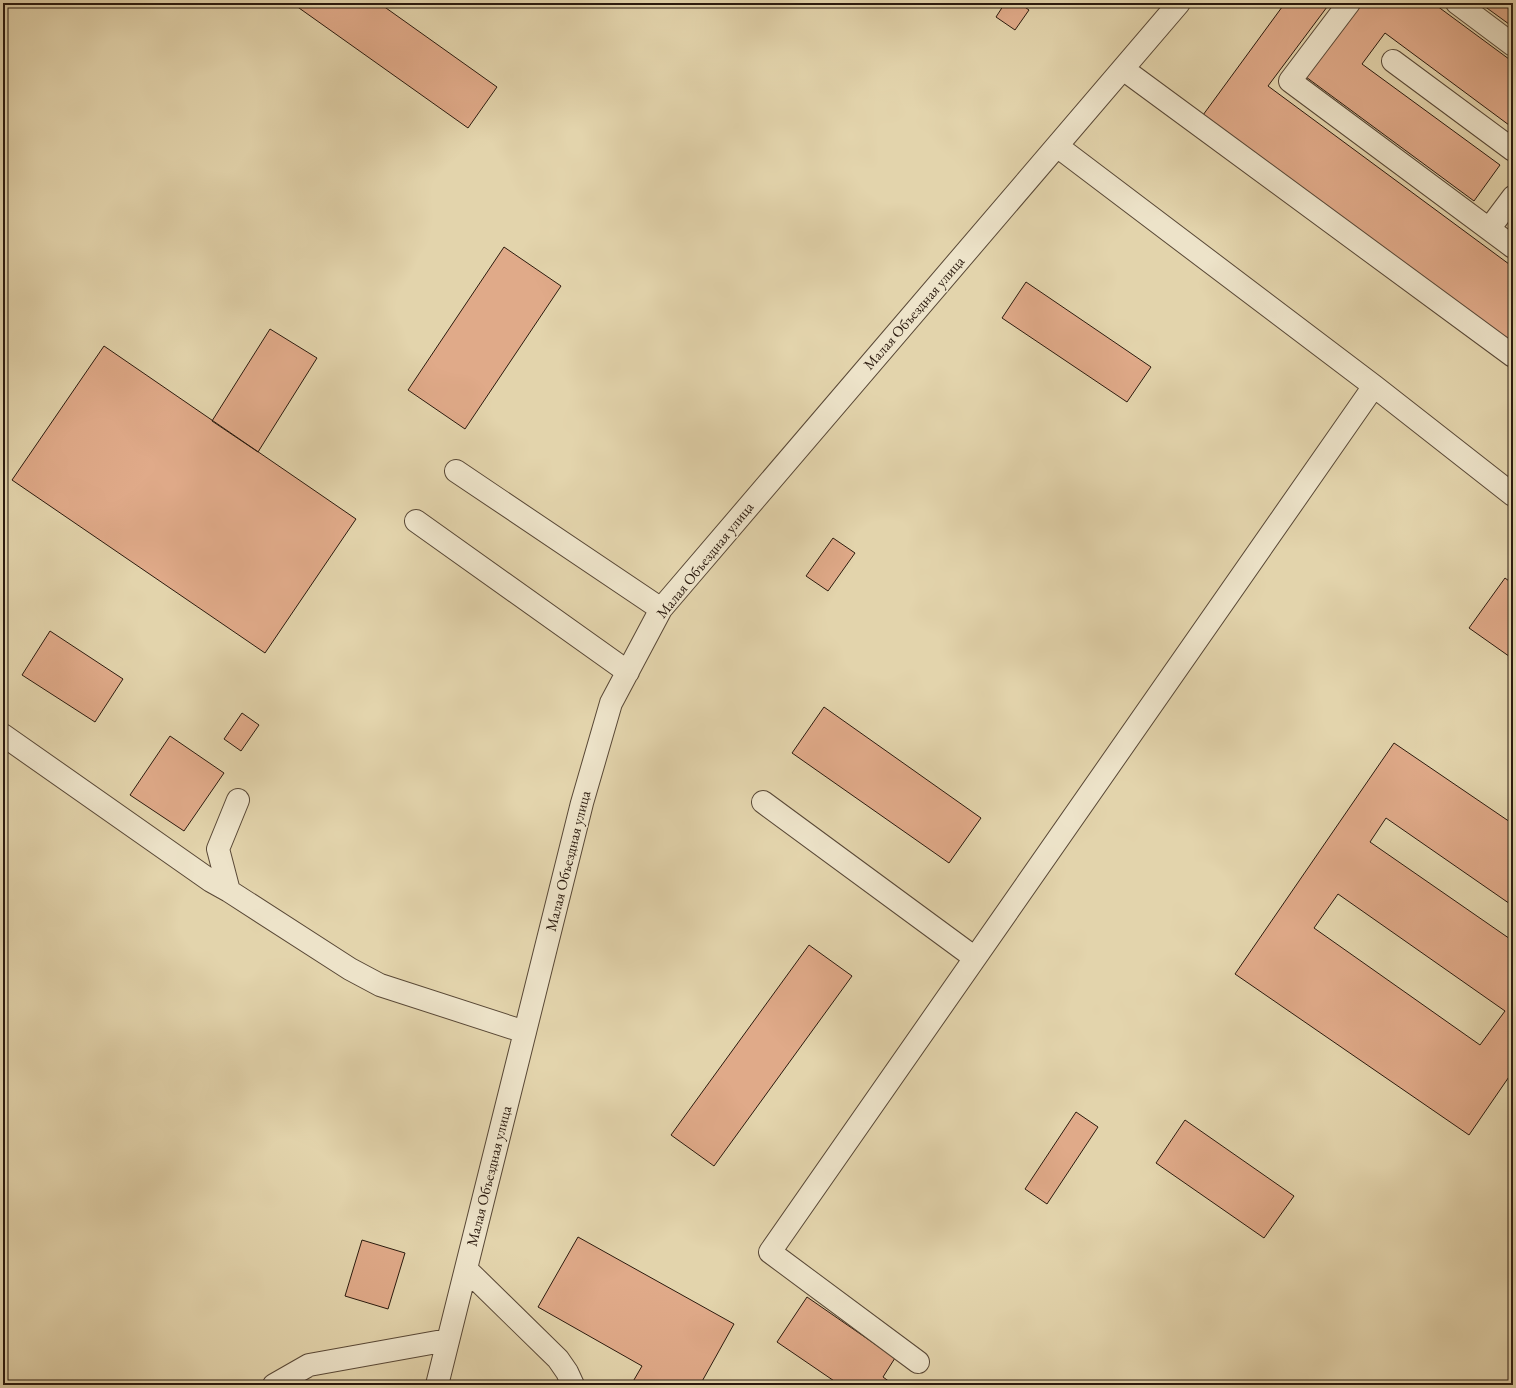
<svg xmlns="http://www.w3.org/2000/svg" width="1516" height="1388" viewBox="0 0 1516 1388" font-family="'EB Garamond',serif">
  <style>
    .building { fill: #e0aa89; stroke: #2b1a0e; fill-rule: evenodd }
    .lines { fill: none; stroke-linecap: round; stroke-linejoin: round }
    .minor-casing { stroke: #594836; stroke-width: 24 }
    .minor { stroke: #ede3c9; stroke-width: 22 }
    .labels { text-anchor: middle; stroke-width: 3.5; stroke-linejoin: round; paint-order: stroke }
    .street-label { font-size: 15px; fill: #2b1a0e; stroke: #ede3c9 }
  </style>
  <rect width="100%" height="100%" fill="#e3d4ac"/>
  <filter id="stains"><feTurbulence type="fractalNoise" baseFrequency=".005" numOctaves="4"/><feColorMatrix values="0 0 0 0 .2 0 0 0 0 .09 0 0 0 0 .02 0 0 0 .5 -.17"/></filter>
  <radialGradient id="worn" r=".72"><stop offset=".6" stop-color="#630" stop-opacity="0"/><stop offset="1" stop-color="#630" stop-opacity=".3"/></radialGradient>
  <!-- building -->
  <path class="building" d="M 292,3 L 379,3 L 497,87 L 468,128 Z
    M 1005,3 L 1019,3 L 1029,10 L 1015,30 L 996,17 Z
    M 1285,3 L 1330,3 L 1268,86 L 1513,267 L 1513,344 L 1203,115 Z
    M 1361,3 L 1433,3 L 1513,62 L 1513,128 L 1385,33 L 1362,64 L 1500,165 L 1474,201 L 1306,77 Z
    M 1480,3 L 1513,3 L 1513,27 Z
    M 504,247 L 561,286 L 465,429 L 408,390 Z
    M 1026,282 L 1151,367 L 1127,402 L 1002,318 Z
    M 270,329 L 317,358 L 258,452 L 212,421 Z
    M 104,346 L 356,519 L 265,653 L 12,480 Z
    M 833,538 L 855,553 L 828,591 L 806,576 Z
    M 1505,578 L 1513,584 L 1513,659 L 1469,628 Z
    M 50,631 L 123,679 L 95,722 L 22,675 Z
    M 824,707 L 981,818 L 949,863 L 792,753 Z
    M 242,713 L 259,725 L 241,751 L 224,739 Z
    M 170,736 L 224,773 L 184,831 L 130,795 Z
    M 1394,743 L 1513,824 L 1513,906 L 1386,818 L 1370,842 L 1513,941 L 1513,1071 L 1469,1135 L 1235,974 ZM 1338,894 L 1505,1011 L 1480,1045 L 1314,928 Z
    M 809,945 L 852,976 L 714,1166 L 671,1135 Z
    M 1076,1112 L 1098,1127 L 1047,1204 L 1025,1189 Z
    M 1185,1120 L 1294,1196 L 1264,1238 L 1156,1163 Z
    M 578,1237 L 734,1324 L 700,1385 L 631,1385 L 642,1366 L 538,1307 Z
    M 362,1240 L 405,1253 L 388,1309 L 345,1296 Z
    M 807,1297 L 895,1358 L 883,1377 L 894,1385 L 840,1385 L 777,1342 Z"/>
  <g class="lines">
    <!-- minor casing -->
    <g class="minor-casing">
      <path id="minor" d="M 1349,3 L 1290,81 L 1513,247
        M 1457,3 L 1513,45
        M 1393,61 L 1513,150
        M 1123,69 L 1513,356
        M 1057,146 L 1374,386 L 1513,495
        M 1489,229 L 1513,197
        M 456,471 L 661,609
        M 416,521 L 628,672
        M 3,735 L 211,881 L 229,891 L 218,849 L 238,800
        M 763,802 L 975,958
        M 229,891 L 350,969 L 380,985 L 525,1032
        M 466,1269 L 558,1359 L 567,1372 L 573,1385
        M 918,1362 L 770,1252 L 1374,386
        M 274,1385 L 309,1365 L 448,1340
        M 437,1385 L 582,803 L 611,703 L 661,609 L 1179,3"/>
    </g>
    <!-- minor -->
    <use href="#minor" class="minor"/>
  </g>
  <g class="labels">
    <!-- street labels -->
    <g class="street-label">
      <text transform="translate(914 313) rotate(-49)" y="5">Малая Объездная улица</text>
      <text transform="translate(705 560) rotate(-51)" y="5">Малая Объездная улица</text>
      <text transform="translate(568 861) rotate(-76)" y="5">Малая Объездная улица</text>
      <text transform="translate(489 1176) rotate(-76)" y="5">Малая Объездная улица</text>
    </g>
  </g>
  <!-- margin -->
  <rect width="1516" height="1388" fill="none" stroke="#e3d4ac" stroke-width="16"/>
  <rect x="4" y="4" width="1508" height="1380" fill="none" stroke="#2b1a0e" stroke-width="2"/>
  <rect x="8" y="8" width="1500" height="1372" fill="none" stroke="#2b1a0e"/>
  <rect width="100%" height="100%" filter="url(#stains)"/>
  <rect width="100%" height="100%" fill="url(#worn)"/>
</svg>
